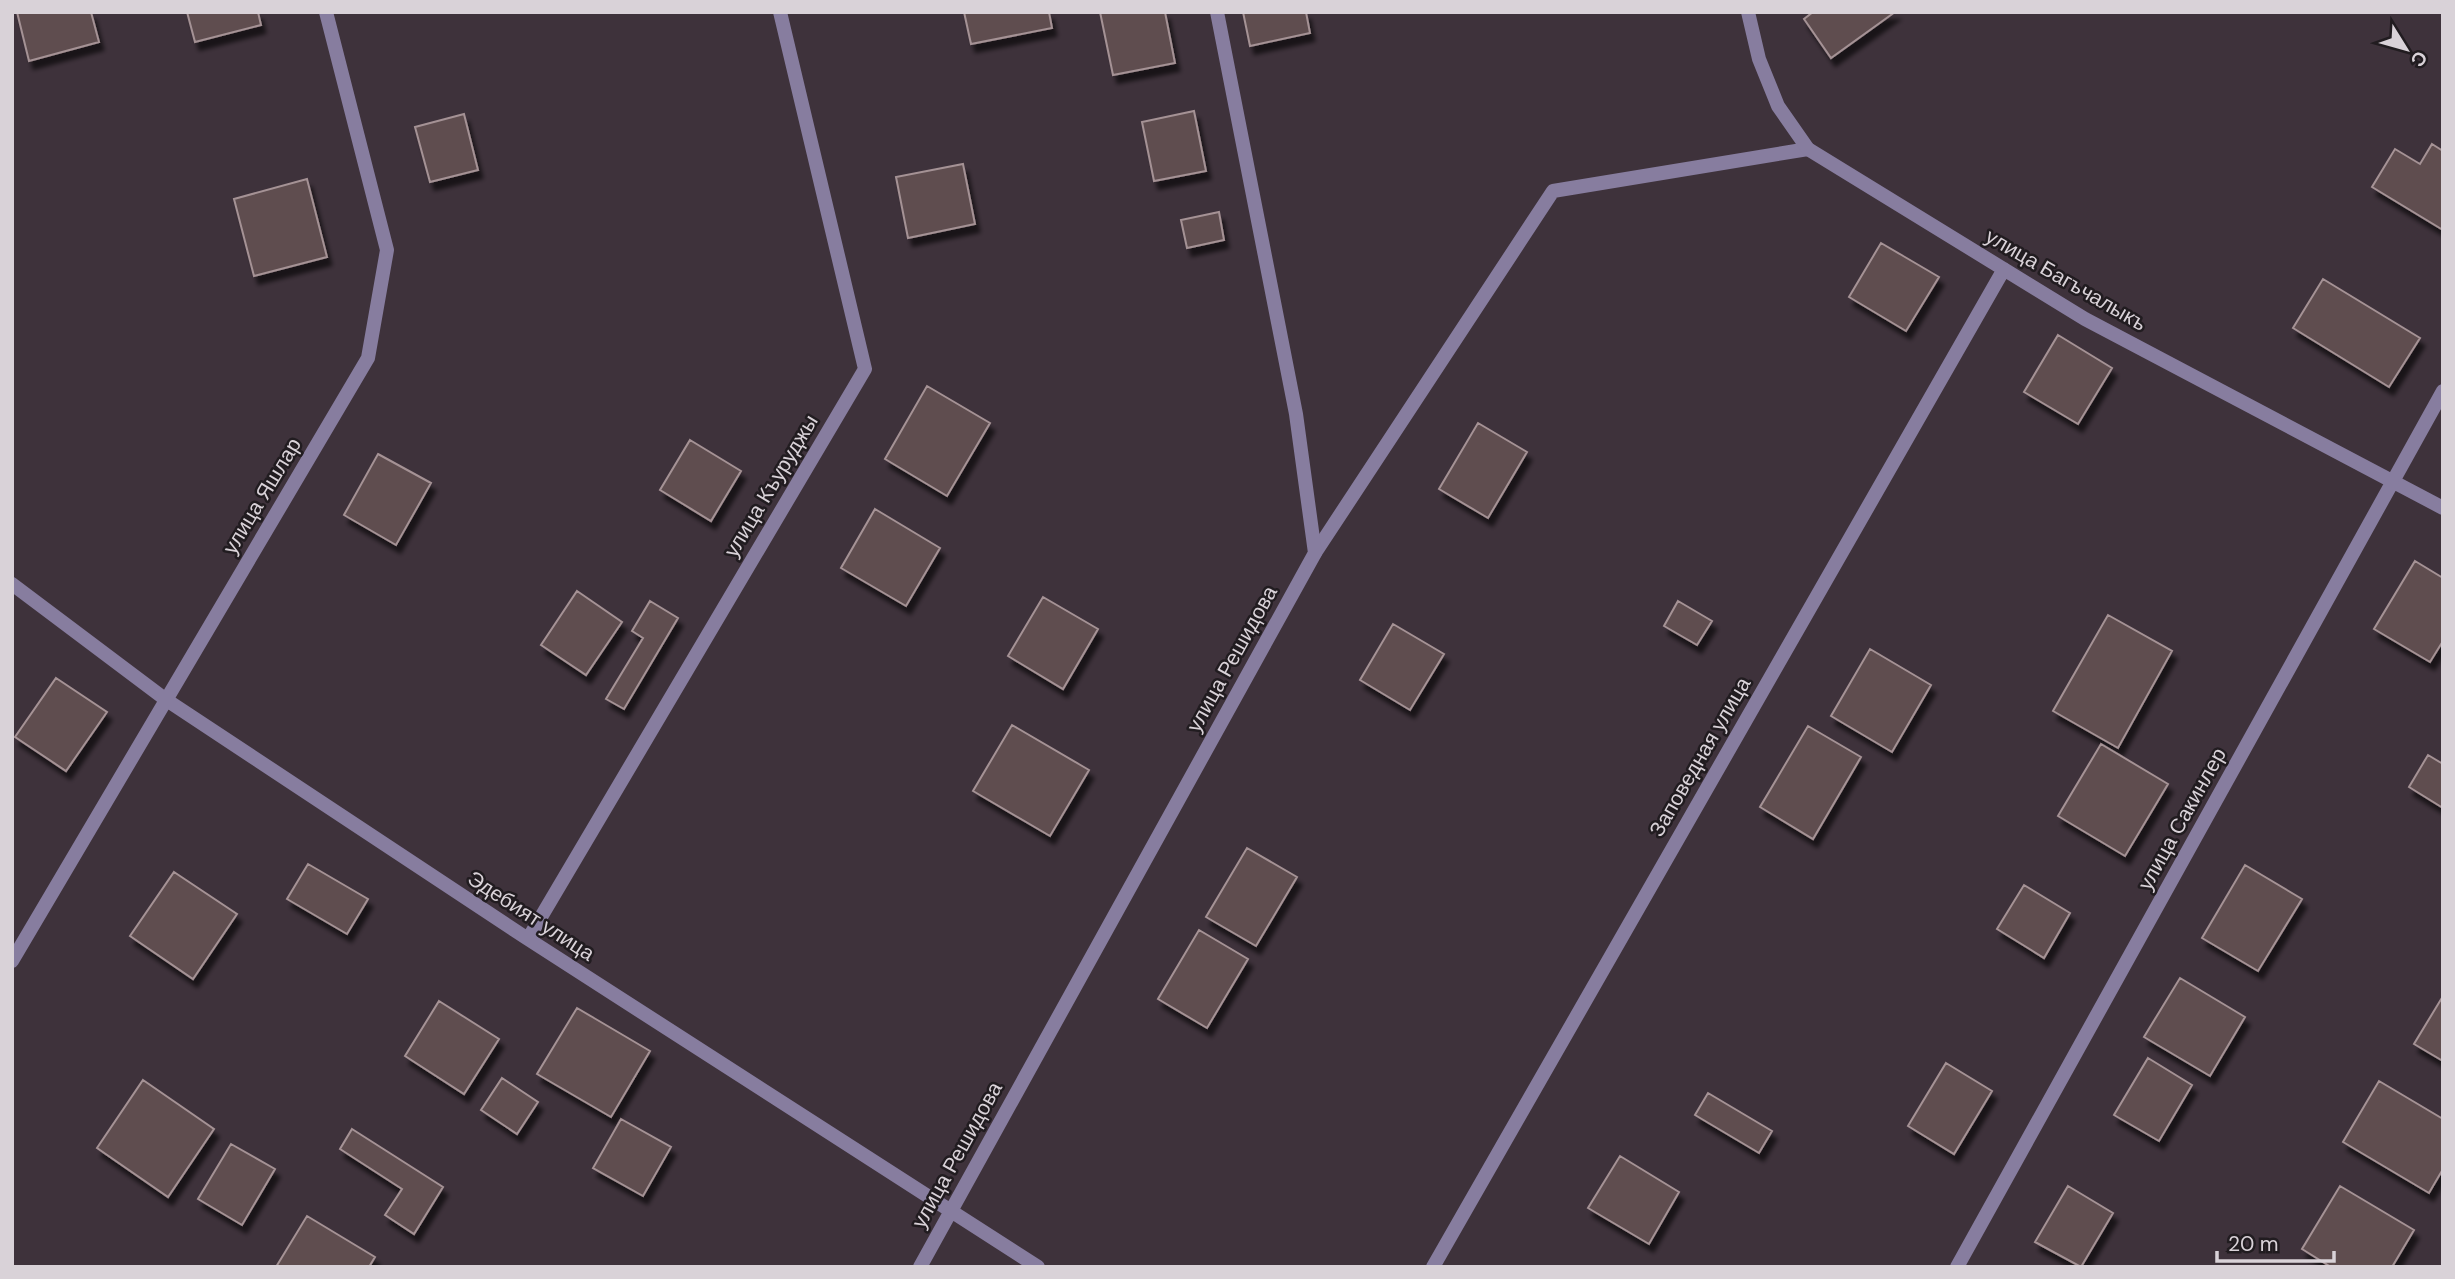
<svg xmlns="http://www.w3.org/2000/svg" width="2455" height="1279" viewBox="0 0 2455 1279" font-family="'DM Sans',sans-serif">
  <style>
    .building { fill: #5e4e50; stroke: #a59295; stroke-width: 2; filter: url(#shadow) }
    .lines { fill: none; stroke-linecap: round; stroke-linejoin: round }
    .service { stroke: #877d9f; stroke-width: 14 }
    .minor { stroke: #877d9f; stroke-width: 14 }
    .labels { text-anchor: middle; stroke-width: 5; stroke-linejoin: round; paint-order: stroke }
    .street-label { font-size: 21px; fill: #d9d2d8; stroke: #211c20 }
  </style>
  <defs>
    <filter id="shadow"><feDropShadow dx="4.5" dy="8" stdDeviation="2" flood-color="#0009"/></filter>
  </defs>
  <rect width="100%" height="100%" fill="#3e323b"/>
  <!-- building -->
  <path class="building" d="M 17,12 L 91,12 L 99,42 L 29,61 Z
    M 187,12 L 258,12 L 261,25 L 195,42 Z
    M 964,12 L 1049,12 L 1052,28 L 971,44 Z
    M 1100,12 L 1165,12 L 1175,63 L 1113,75 Z
    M 1243,12 L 1306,12 L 1310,33 L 1250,46 Z
    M 1813,12 L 1895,12 L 1831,58 L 1804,19 Z
    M 1194,111 L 1206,171 L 1154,181 L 1142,122 Z
    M 464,114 L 478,170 L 430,182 L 415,127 Z
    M 2432,144 L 2443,151 L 2443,230 L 2372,187 L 2395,149 L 2420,164 Z
    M 963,164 L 975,224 L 908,238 L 896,177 Z
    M 307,179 L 327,257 L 254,276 L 234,199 Z
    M 1219,212 L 1224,240 L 1187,248 L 1181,220 Z
    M 1881,243 L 1939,277 L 1906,331 L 1849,297 Z
    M 2323,279 L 2420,338 L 2389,387 L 2293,328 Z
    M 2058,335 L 2112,368 L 2078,424 L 2024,392 Z
    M 927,386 L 990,423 L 947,496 L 885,459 Z
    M 1478,423 L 1527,452 L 1488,518 L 1439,489 Z
    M 690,440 L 741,471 L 711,521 L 660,490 Z
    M 378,454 L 431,483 L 396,545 L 344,515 Z
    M 875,509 L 940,548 L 906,606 L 841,568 Z
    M 2415,561 L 2443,578 L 2443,641 L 2430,662 L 2374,629 Z
    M 577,591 L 622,622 L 586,675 L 541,645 Z
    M 1043,597 L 1098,629 L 1063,689 L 1008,656 Z
    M 650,601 L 678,618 L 624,709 L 606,699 L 643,638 L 632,631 Z
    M 1678,601 L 1712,621 L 1697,645 L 1664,626 Z
    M 2108,615 L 2172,651 L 2118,748 L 2053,711 Z
    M 1393,624 L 1444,654 L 1410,710 L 1360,680 Z
    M 1870,649 L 1931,685 L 1892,752 L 1831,716 Z
    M 56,678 L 107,712 L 66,771 L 15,737 Z
    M 1012,725 L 1089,770 L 1050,836 L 973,791 Z
    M 1808,726 L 1861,757 L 1813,839 L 1760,807 Z
    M 2101,744 L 2168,784 L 2125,856 L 2058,816 Z
    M 2428,755 L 2443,764 L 2443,808 L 2409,787 Z
    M 1247,848 L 1297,877 L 1256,946 L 1206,917 Z
    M 308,864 L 368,899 L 347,934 L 287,899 Z
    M 2245,865 L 2302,899 L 2258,971 L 2202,938 Z
    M 174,872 L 237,914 L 193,979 L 130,936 Z
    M 2024,885 L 2070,913 L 2044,958 L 1997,929 Z
    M 1199,930 L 1248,959 L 1207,1028 L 1158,999 Z
    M 2180,978 L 2245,1017 L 2210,1076 L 2144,1037 Z
    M 2443,996 L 2443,1061 L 2414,1044 Z
    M 439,1001 L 499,1039 L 464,1094 L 405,1056 Z
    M 577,1008 L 650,1051 L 611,1117 L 537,1074 Z
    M 2148,1058 L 2192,1085 L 2159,1141 L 2114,1115 Z
    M 1946,1063 L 1992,1091 L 1954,1154 L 1908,1126 Z
    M 502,1078 L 538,1102 L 517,1134 L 481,1110 Z
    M 143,1080 L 214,1129 L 168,1197 L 97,1148 Z
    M 2379,1081 L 2443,1119 L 2443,1169 L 2429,1193 L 2343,1142 Z
    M 1708,1093 L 1772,1131 L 1759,1153 L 1695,1115 Z
    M 621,1119 L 671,1147 L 643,1196 L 593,1168 Z
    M 352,1129 L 443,1187 L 414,1234 L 385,1215 L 402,1189 L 340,1149 Z
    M 231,1144 L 275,1169 L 242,1225 L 198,1199 Z
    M 1620,1156 L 1679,1192 L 1649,1244 L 1588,1208 Z
    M 2068,1186 L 2113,1213 L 2081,1267 L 2035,1242 Z
    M 2340,1186 L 2414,1230 L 2392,1267 L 2331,1267 L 2302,1249 Z
    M 307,1216 L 375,1257 L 369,1267 L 276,1267 Z"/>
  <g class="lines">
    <!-- service -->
    <path class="service" d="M 1315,553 L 1553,191 L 1808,149"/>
    <!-- minor -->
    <path class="minor" d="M 1748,12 L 1759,59 L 1778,106 L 1808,149 L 2085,319 L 2443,508
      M 12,584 L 165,699 L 528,939 L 1038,1267
      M 528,939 L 865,369 L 780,12
      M 12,961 L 368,358 L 387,250 L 326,12
      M 920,1267 L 1315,553 L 1296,414 L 1217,12
      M 1433,1267 L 2004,269
      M 1957,1267 L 2443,391"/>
  </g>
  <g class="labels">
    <!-- street labels -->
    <g class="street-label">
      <text transform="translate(2066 280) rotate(30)" y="7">улица Багъчалыкъ</text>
      <text transform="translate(771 486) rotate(-59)" y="7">улица Къуруджы</text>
      <text transform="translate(262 496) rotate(-59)" y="7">улица Яшлар</text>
      <text transform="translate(1232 659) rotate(-61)" y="7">улица Решидова</text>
      <text transform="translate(1700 757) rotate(-60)" y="7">Заповедная улица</text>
      <text transform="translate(2182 819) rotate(-61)" y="7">улица Сакинлер</text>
      <text transform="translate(531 916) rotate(33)" y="7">Эдебият улица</text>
      <text transform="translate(957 1155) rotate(-61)" y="7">улица Решидова</text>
    </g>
  </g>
  <!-- border -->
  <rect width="2455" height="1279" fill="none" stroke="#d9d2d8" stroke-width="28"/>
  <!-- north arrow -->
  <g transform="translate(2406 49) rotate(127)" stroke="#211c20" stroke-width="5" paint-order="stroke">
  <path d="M0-5L12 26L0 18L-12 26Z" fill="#d9d2d8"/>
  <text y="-10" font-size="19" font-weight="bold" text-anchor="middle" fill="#d9d2d8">С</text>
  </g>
  <!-- scale -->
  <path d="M2217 1251v10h117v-10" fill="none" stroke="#d9d2d8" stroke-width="3.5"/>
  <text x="2228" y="1251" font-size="21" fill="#d9d2d8" stroke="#211c20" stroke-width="5" paint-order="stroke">20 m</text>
</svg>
